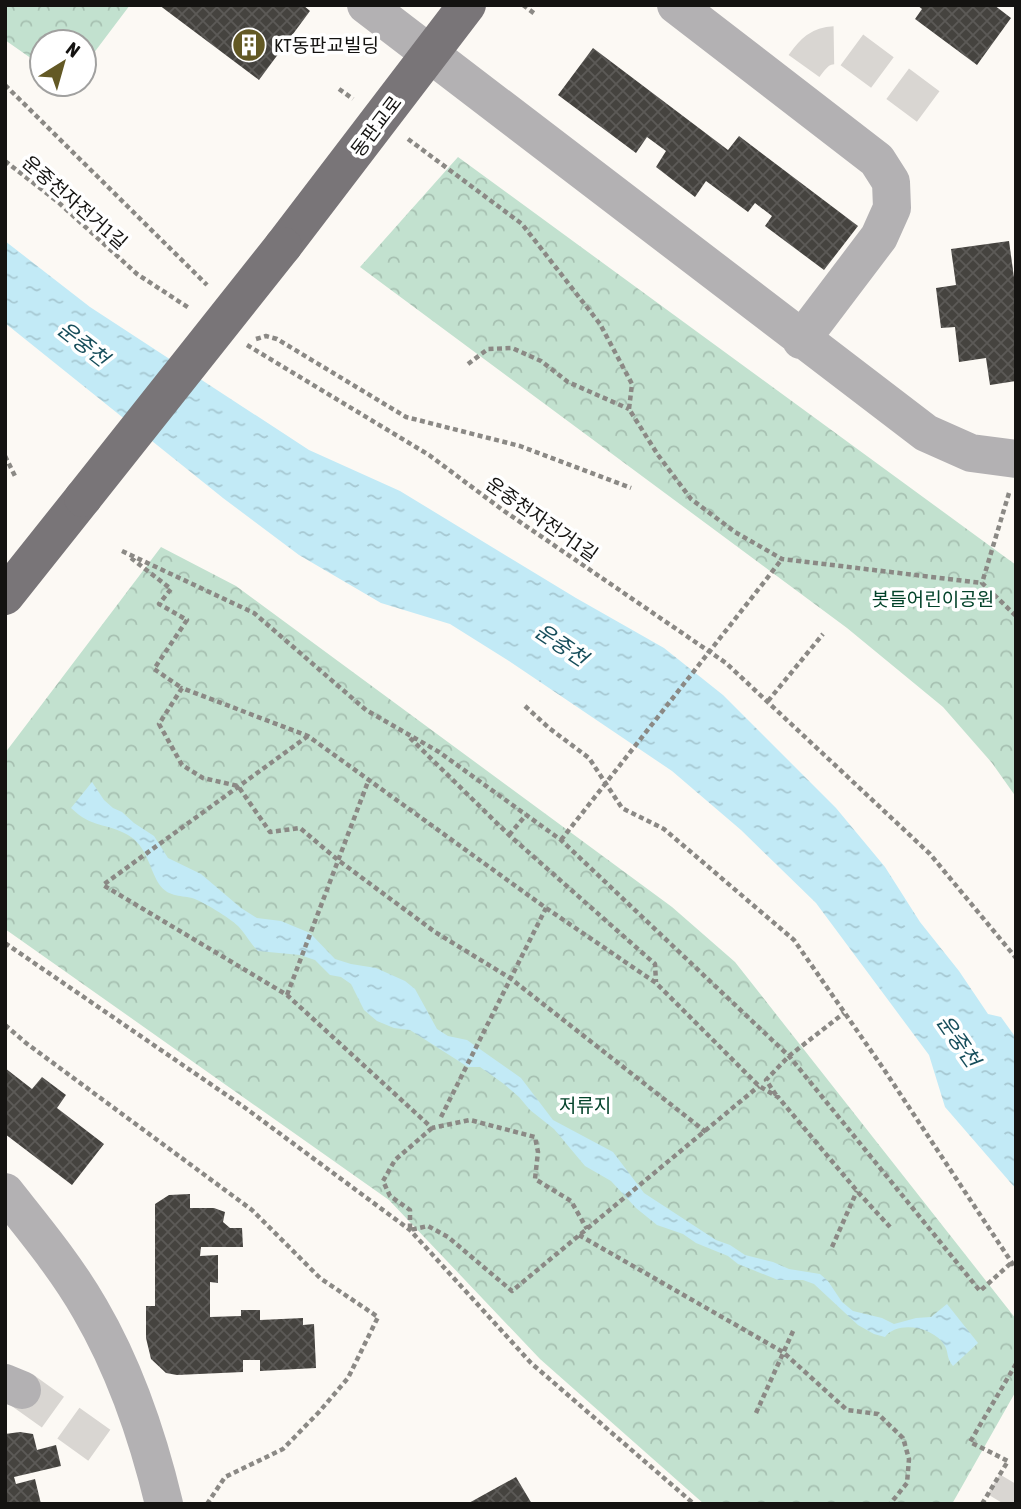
<svg xmlns="http://www.w3.org/2000/svg" width="1021" height="1509" viewBox="0 0 1021 1509" font-family="'Asap Condensed','Noto Sans KR',sans-serif">
  <style>
    .forest { fill: url(#forest-crowns) }
    .water { fill: url(#water-ripples) }
    .building { fill: url(#building-cross-hatch) }
    .lines { fill: none; stroke-linecap: round; stroke-linejoin: round }
    .minor-tunnel { stroke: #d9d6d2; stroke-width: 38; stroke-dasharray: 38 19; stroke-linecap: butt }
    .highway-tunnel { stroke: #d9d6d2; stroke-width: 38; stroke-dasharray: 38 19; stroke-linecap: butt }
    .path { stroke: #8b8985; stroke-width: 4.5; stroke-dasharray: 5 3.5; stroke-linecap: butt }
    .minor { stroke: #b3b1b3; stroke-width: 38 }
    .major { stroke: #797578; stroke-width: 38 }
    .path-bridge { stroke: #8b8985; stroke-width: 4.5; stroke-dasharray: 5 3.5; stroke-linecap: butt }
    .major-bridge { stroke: #797578; stroke-width: 38 }
    .labels { text-anchor: middle; stroke-width: 7; stroke-linejoin: round; paint-order: stroke }
    .poi-label { font-size: 19px; fill: #141311; stroke: #fff; text-anchor: start }
    .street-label { font-size: 19px; fill: #141311; stroke: #fff }
    .park-label { font-size: 19px; fill: #024229; stroke: #fff }
    .water-label { font-size: 21px; font-style: italic; fill: #174e5b; stroke: #fff }
  </style>
  <defs>
    <pattern id="forest-crowns" width="20" height="18" patternUnits="userSpaceOnUse" patternTransform="scale(1.75)"><rect width="20" height="18" fill="#c2e1cf"/><path d="M2 6a3 3 0 1 1 6 0M12 15a3 3 0 1 1 6 0" fill="none" stroke="#a6c0b1"/></pattern>
    <pattern id="water-ripples" width="26" height="14" patternUnits="userSpaceOnUse" patternTransform="scale(1.75)"><rect width="26" height="14" fill="#c2eaf6"/><path d="M2 4q2-2 4 0t4 0M15 11q2-2 4 0t4 0" fill="none" stroke="#a6c8d2"/></pattern>
    <pattern id="building-cross-hatch" width="8" height="8" patternUnits="userSpaceOnUse" patternTransform="scale(1.75)"><rect width="8" height="8" fill="#45433f"/><path d="M0 0l8 8M0 8l8-8" fill="none" stroke="#5c5a57"/></pattern>
  </defs>
  <rect width="100%" height="100%" fill="#fcf9f4"/>
  <!-- forest -->
  <path class="forest" d="M 5,5 L 130,5 L 84,66 L 84,42 L 42,42 L 42,66 L 5,40 Z
    M 458,157 L 1016,565 L 1016,797 L 992,763 L 943,707 L 847,628 L 360,267 Z
    M 161,547 L 236,586 L 672,907 L 735,962 L 1016,1319 L 1016,1391 L 952,1504 L 704,1504 L 540,1359 L 389,1200 L 5,929 L 5,753 Z"/>
  <!-- water -->
  <path class="water" d="M 5,241 L 90,307 L 309,450 L 400,491 L 576,598 L 664,648 L 723,695 L 836,808 L 885,867 L 920,922 L 959,971 L 988,1014 L 1001,1017 L 1016,1038 L 1016,1189 L 945,1107 L 929,1055 L 816,903 L 741,830 L 672,771 L 509,661 L 450,624 L 381,603 L 299,555 L 223,498 L 5,323 Z
    M 92,782 L 104,800 L 113,808 L 122,812 L 134,823 L 154,836 L 168,858 L 201,874 L 241,908 L 257,918 L 281,921 L 310,933 L 335,959 L 351,964 L 376,968 L 405,981 L 415,989 L 437,1029 L 448,1036 L 467,1040 L 521,1078 L 553,1120 L 613,1152 L 644,1193 L 716,1240 L 730,1245 L 745,1255 L 773,1262 L 789,1269 L 820,1274 L 828,1281 L 842,1302 L 853,1311 L 882,1318 L 894,1324 L 916,1318 L 931,1317 L 947,1304 L 978,1343 L 953,1366 C 946,1357 949,1354 945,1346 C 934,1327 898,1320 885,1337 L 874,1334 L 858,1325 L 814,1284 L 803,1280 L 778,1280 L 738,1264 L 728,1256 L 696,1243 L 683,1234 L 657,1225 L 636,1208 L 611,1181 L 585,1166 L 554,1129 L 530,1110 L 519,1097 L 504,1084 L 480,1067 L 468,1067 L 410,1030 L 394,1028 L 377,1021 L 364,1010 L 351,984 L 341,977 L 330,975 L 315,960 L 300,955 L 258,951 C 250,943 245,933 238,926 C 230,918 202,901 192,898 C 179,895 168,897 159,884 C 149,868 147,846 128,835 C 105,822 93,829 71,808 Z"/>
  <!-- building -->
  <path class="building" d="M 159,5 L 303,5 L 310,11 L 259,80 Z
    M 917,5 L 994,5 L 1011,18 L 977,65 L 915,19 L 922,9 Z
    M 593,48 L 728,150 L 739,136 L 858,226 L 824,270 L 765,226 L 772,216 L 755,203 L 748,212 L 706,181 L 695,197 L 656,167 L 666,151 L 647,137 L 636,153 L 558,95 Z
    M 1009,241 L 1016,292 L 1016,381 L 990,385 L 986,358 L 959,362 L 955,327 L 941,328 L 936,288 L 956,285 L 951,249 Z
    M 5,1068 L 32,1089 L 42,1077 L 66,1095 L 57,1108 L 104,1144 L 72,1185 L 5,1134 Z
    M 190,1194 L 190,1208 L 214,1208 L 225,1212 L 223,1222 L 230,1228 L 242,1228 L 243,1247 L 201,1247 L 200,1256 L 218,1255 L 218,1283 L 210,1282 L 210,1317 L 241,1316 L 241,1310 L 260,1310 L 260,1320 L 303,1318 L 303,1325 L 314,1324 L 316,1368 L 260,1371 L 260,1360 L 243,1360 L 243,1372 L 177,1375 L 166,1373 L 151,1359 L 146,1338 L 146,1306 L 155,1306 L 155,1204 L 169,1195 Z
    M 20,1432 L 33,1434 L 37,1450 L 56,1445 L 61,1466 L 14,1477 L 16,1484 L 35,1479 L 41,1504 L 5,1504 L 5,1434 Z
    M 516,1477 L 532,1504 L 467,1504 Z"/>
  <g class="lines">
    <!-- minor-tunnel -->
    <path class="minor-tunnel" d="M 804,66 C 817,48 825,42 848,47 L 929,107
      M 22,1390 L 106,1450"/>
    <!-- highway-tunnel -->
    <path class="highway-tunnel" d="M 1004,1504 L 1016,1484"/>
    <!-- path -->
    <path class="path" d="M 523,5 L 535,14
      M 5,85 L 207,285
      M 339,89 L 353,99
      M 408,139 L 522,224 L 600,324 L 632,384 L 629,409 L 658,455 L 691,499 L 735,532 L 782,559 L 982,583
      M 5,161 L 58,202 L 137,274 L 189,308
      M 256,339 L 266,336 L 277,339 L 406,417 L 520,446 L 631,488
      M 247,345 L 429,455 L 504,511 L 726,663 L 930,854 L 1016,958
      M 468,364 L 488,349 L 512,348 L 541,361 L 568,382 L 629,409
      M 5,456 L 15,476
      M 1009,493 L 982,583 L 1016,616
      M 122,551 L 254,613 L 366,710 L 439,752 L 561,840 L 789,1056 L 980,1291 L 1011,1263
      M 131,558 L 171,589 L 159,604 L 187,620 L 154,669 L 182,688
      M 761,586 L 782,559
      M 768,701 L 823,634
      M 525,706 L 549,728 L 589,758 L 622,808 L 664,829 L 794,940 L 883,1068 L 1016,1269
      M 308,736 L 103,885 L 287,995 L 432,1128 L 470,1120 L 535,1137 L 538,1152 L 535,1179 L 571,1201 L 587,1229
      M 410,738 L 509,835 L 655,964 L 656,982
      M 509,835 L 526,815
      M 5,943 L 244,1107 L 410,1230 L 531,1363 L 694,1504
      M 287,995 L 369,779
      M 5,1025 L 26,1043 L 252,1210 L 320,1278 L 378,1317 L 348,1378 L 319,1412 L 283,1449 L 225,1477 L 207,1504
      M 776,1095 L 766,1080 L 789,1056 L 844,1013
      M 441,1117 L 546,908
      M 432,1128 L 395,1160 L 383,1181 L 390,1196 L 410,1210 L 410,1230 L 428,1226 L 448,1237 L 512,1291 L 759,1086
      M 706,1132 L 510,978 L 435,932 L 338,860 L 300,828 L 270,832 L 238,786 L 203,778 L 182,765 L 159,724 L 182,688 L 308,736 L 546,908 L 656,983 L 759,1086 L 778,1097 L 857,1191 L 890,1227
      M 579,1235 L 783,1352 L 847,1410 L 878,1414 L 903,1438 L 909,1459 L 907,1483 L 890,1504
      M 832,1247 L 857,1191
      M 756,1413 L 794,1329
      M 982,1504 L 1008,1461 L 970,1442 L 1016,1364"/>
    <!-- minor -->
    <path class="minor" d="M 366,5 L 926,433 L 971,453 L 1016,459
      M 676,5 L 877,160 L 891,182 L 892,208 L 879,237 L 801,340
      M 5,1192 C 35,1230 66,1267 90,1309 C 125,1369 148,1437 164,1504
      M 5,1383 L 22,1390"/>
    <!-- major -->
    <path class="major" d="M 283,246 L 467,5
      M 5,596 L 83,498"/>
    <!-- path-bridge -->
    <path class="path-bridge" d="M 561,840 L 761,586"/>
    <!-- major-bridge -->
    <path class="major-bridge" d="M 83,498 L 283,246"/>
  </g>
  <!-- icons -->
  <defs>
    <g id="building-disc" transform="scale(1.75)"><circle r="9.5" fill="#635925" stroke="#fff"/><path d="M-4-6H4V6H1V3H-1V6H-4ZM-2.5-4.3h1.7v1.8h-1.7ZM.8-4.3h1.7v1.8H.8ZM-2.5-1h1.7V.8h-1.7ZM.8-1h1.7V.8H.8Z" fill="#fff"/></g>
  </defs>
  <g fill-rule="evenodd">
    <use href="#building-disc" x="249" y="45"/>
  </g>
  <g class="labels">
    <!-- poi labels -->
    <g class="poi-label">
      <text x="274" y="52">KT동판교빌딩</text>
    </g>
    <!-- street labels -->
    <g class="street-label">
      <text transform="translate(376 126) rotate(-53)" y="7">동판교로</text>
      <text transform="translate(75 202) rotate(41)" y="7">운중천자전거1길</text>
      <text transform="translate(542 519) rotate(35)" y="7">운중천자전거1길</text>
    </g>
    <!-- park labels -->
    <g class="park-label">
      <text x="933" y="606">봇들어린이공원</text>
      <text x="585" y="1112">저류지</text>
    </g>
    <!-- water labels -->
    <g class="water-label">
      <text transform="translate(83 344) rotate(38)" y="7">운중천</text>
      <text transform="translate(561 645) rotate(34)" y="7">운중천</text>
      <text transform="translate(958 1041) rotate(55)" y="7">운중천</text>
    </g>
  </g>
  <!-- border -->
  <rect width="1021" height="1509" fill="none" stroke="#141311" stroke-width="14"/>
  <!-- north arrow -->
  <g transform="translate(63 63) rotate(37)"><circle r="33" fill="#ffffff" stroke="#a1a1a0" stroke-width="2"/>
  <path d="M0-5L12 26L0 18L-12 26Z" fill="#635925"/>
  <text y="-10" font-size="19" font-weight="bold" text-anchor="middle" fill="#141311">N</text>
  </g>
</svg>
